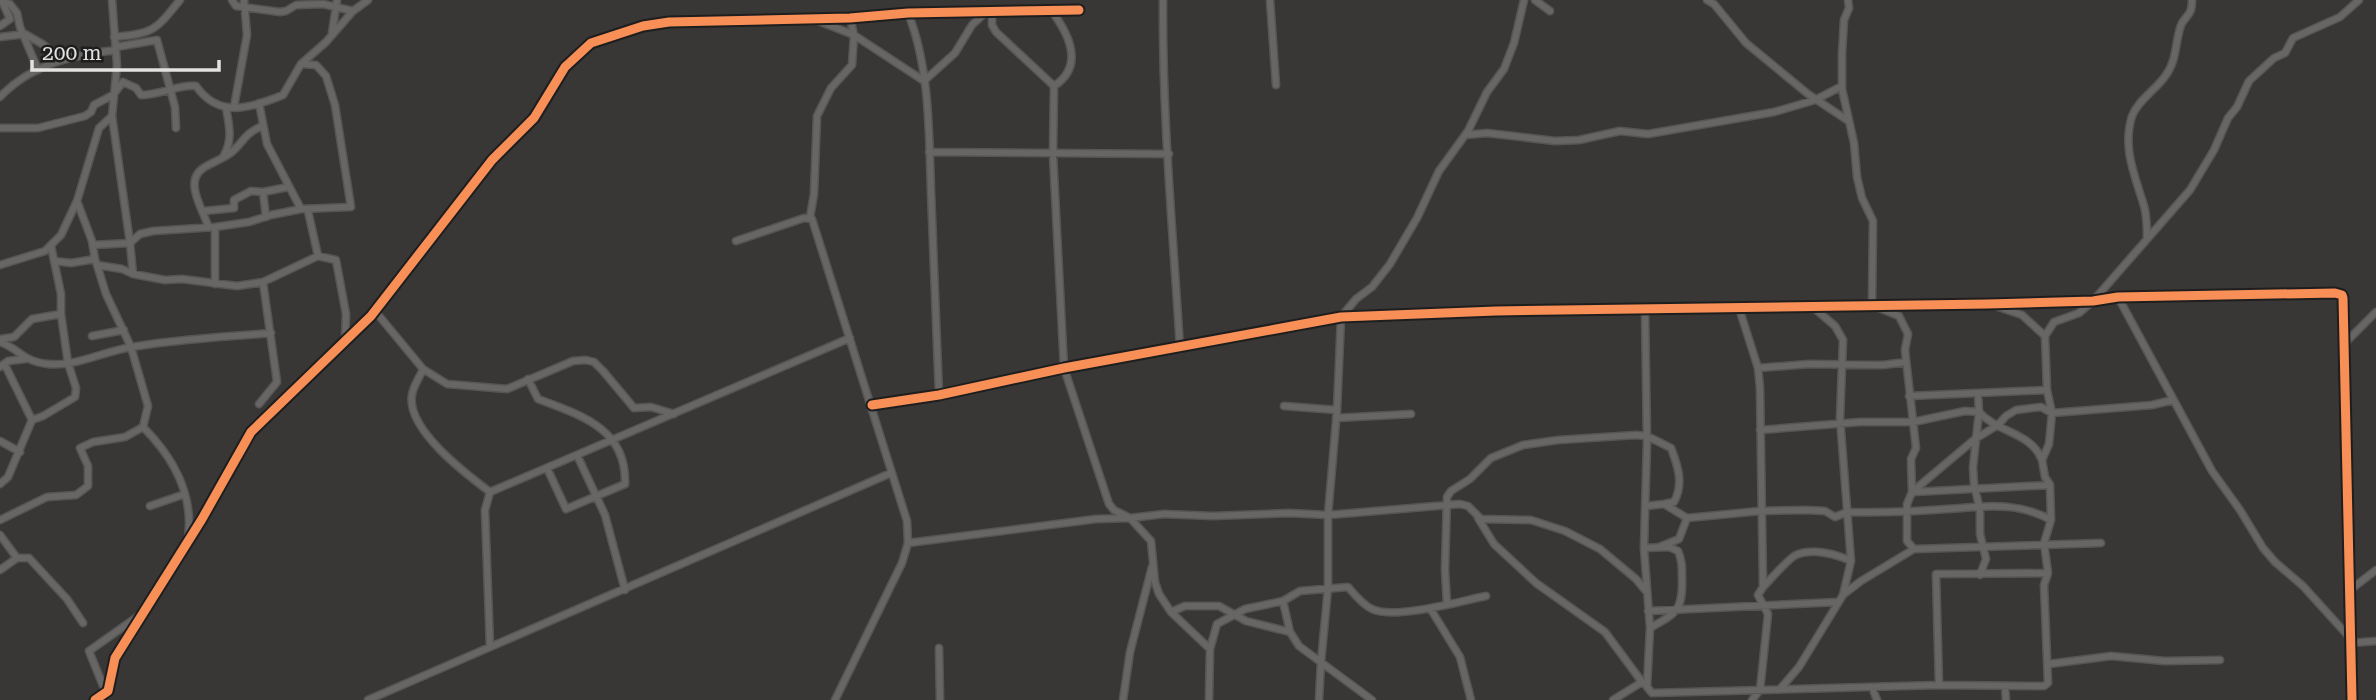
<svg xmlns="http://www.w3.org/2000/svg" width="2376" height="700" viewBox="0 0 2376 700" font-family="'Roboto Serif',serif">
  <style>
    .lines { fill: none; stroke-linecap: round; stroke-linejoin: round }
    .minor-casing { stroke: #565555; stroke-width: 9 }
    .minor { stroke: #676665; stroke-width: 6 }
    .cycleway-casing { stroke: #1f1e1e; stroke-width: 13 }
    .cycleway { stroke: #f78f57; stroke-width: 9 }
  </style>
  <rect width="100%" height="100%" fill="#383736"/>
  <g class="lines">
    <!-- minor casing -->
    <g class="minor-casing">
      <path id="minor" d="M 112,0 L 117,65 L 112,116 L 130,243 L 133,274
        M 232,0 L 236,6 L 280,12 L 286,11 L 296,5 L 323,4 L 353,11
        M 1163,0 C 1162,116 1173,232 1180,349
        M 1270,0 L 1276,85
        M 1535,0 L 1550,11
        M 1707,0 L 1714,4 L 1746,43 L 1808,94 L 1847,120
        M 1848,0 L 1849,8 L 1844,20 L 1842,54 L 1842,89 L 1854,143 L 1857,177 L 1862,198 L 1873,221 L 1872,305 L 1899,316 L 1908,334 L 1905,350 L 1916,448 L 1911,459 L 1912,492 L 1907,504 L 1907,541 L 1914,549
        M 0,1 L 10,4 L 17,13 L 20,27 L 38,70
        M 1051,10 C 1069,34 1085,66 1054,86
        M 992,12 L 992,25 L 996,32 L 1054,86 L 1053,155 L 1064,368 L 1109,504 L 1114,510 L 1130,518 L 1151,541 L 1155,582 L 1159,594 L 1171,612 L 1210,649
        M 908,13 C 930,68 929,134 931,192 C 934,260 936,328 939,395
        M 816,20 L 854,35 L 924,81
        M 0,26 L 10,19 L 2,1
        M 332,33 L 337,0
        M 0,37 L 25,34 L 44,45 L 62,59
        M 114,37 C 154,33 155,31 180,0
        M 116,47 L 157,40 L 175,107 L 176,128
        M 924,81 L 955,53 L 972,25 L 985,13
        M 0,97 C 31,64 73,55 116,50
        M 259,103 L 267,144 L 301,209
        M 234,107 L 247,35 L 244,0
        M 0,128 L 38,128 L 85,116 L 91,112 L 94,105 L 113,95 L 123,82 L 136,88 L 141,95 C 160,95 180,84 196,86 C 219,119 251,108 283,95 L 301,64 L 326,42 L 353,11 L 368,0
        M 1465,135 L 1487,133 L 1555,141 L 1579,140 L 1620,131 L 1648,134 L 1774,112 L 1815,100 L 1842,86
        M 929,152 L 1169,154
        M 224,155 C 233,140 229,124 226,108
        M 263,192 L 266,217
        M 77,201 L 92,241 L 95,259
        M 204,211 L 234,208 L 234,200 L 251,191 L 263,192 L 288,187
        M 308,211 L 318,256
        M 810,217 L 814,194 L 817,116 L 831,88 L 852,65 L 854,35 L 850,18
        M 208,226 C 203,209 182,180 205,167 C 215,161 225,158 233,151 C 246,139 243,135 262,126
        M 215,227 L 215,284
        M 2147,238 C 2147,227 2147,216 2144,206 C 2135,176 2122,148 2132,116 C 2138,100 2157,89 2166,75 C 2178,59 2175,37 2182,23 C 2188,14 2192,14 2192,0
        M 736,241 L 804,218 L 812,219 L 907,521 L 908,543 L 902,563 L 835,700
        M 93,245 L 130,243 L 140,234 L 153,231 L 215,227 L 249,222 L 271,215 L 301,209 L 351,207 L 335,105 L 326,76 L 316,65 L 303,64
        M 54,261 L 71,263 L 95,259 L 97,265 L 122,269 L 133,274 L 165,280 L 182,279 L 237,286 L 263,282 L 318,256 L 336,260 L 346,314 L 345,341
        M 0,265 L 45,251 L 61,235 L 77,201 L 99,128 L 112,116
        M 2118,297 L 2212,471 L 2240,510 L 2263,548 L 2275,562 L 2303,586 L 2351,639
        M 1739,308 L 1758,368 L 1760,388 L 1763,587 L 1758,595 L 1768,614 L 1760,690 L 1752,700
        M 1645,309 L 1647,442 L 1644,548 L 1650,628 L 1647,687 L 1652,693 L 1939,685 L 2044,686 L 2048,683 L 2044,585 L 2048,573 L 2044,543 L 2051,520 L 2050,485 L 2045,477 L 2042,460 L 2049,444 L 2052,413 L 2047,390 L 2045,336 L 2022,315 L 1993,305
        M 375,311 L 423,369 C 420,377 413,386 412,395 C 406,429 466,474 490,492
        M 92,336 L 124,330
        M 2045,336 L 2054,322 L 2079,313 L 2093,301 L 2190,190 L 2214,150 L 2228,118 L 2237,107 L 2249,81 L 2274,58 L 2285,53 L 2293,38 L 2340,17 L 2359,0
        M 0,339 L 14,337 L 32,319 L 61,314
        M 0,342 C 20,349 21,361 48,364 C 76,367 104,351 132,347 C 178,339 225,337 271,333
        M 2345,343 L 2376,312
        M 5,365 L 32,420
        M 0,367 L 8,361 L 25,359
        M 1758,368 L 1809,364 L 1883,365 L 1906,362
        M 423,369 L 447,384 L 507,389 L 573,361 L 586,360 L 594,362 L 603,371 L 634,408 L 651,407 L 674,414
        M 528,379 L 538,399 C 581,415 627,429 625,484 L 566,509 L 547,468
        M 1978,394 L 1979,412 L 1973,467 L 1974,484 L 1980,510 L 1980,534 L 1986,559 L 1980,575
        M 1909,396 L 2047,390
        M 259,404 L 277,382 L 263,282
        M 872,405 L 939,395 L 1064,368 L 1341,317 L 1496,311 L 1987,304 L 2093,301 L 2118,297 L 2335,293 L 2342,295 L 2343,298 L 2352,700
        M 1284,406 L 1337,410
        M 1336,418 L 1411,414
        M 143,427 C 173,457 194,495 188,538
        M 1760,430 L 1860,422 L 1913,422 L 1965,411 L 1979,412 C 1998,433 2031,432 2042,460
        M 0,441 L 20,452
        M 577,455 L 605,515 L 625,590
        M 0,484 L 8,477 L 32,420 L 43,416 L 75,397 L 76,388 L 68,363 L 61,314 L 61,294 L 51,246
        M 1912,492 L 1975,439 L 1998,425 L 2006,416 L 2016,410 L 2041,407 L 2052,413 L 2152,405 L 2173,400
        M 1913,492 L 2050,485
        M 150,506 L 185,494
        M 1646,506 L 1664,504 L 1687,518
        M 1478,518 L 1494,544 L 1536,583 L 1605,632 L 1642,682
        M 0,520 L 47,497 L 76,495 L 88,486 L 88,466 L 80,448 L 93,442 L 125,437 L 143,427 L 148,406 L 131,347 L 106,294 L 97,265
        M 0,535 L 17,558 L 29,558 L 67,599 L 83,623
        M 908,543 L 1096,519 L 1130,518 L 1164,514 L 1213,516 L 1289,513 L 1328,515 L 1460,504 L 1468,506 L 1481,519 L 1531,520 L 1565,531 L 1600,549 L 1636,579 L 1645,590
        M 1659,547 L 1679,539 L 1687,518 L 1760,511 L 1806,510 L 1825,511 L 1835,517 L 1847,512 C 1885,513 1924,511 1962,508 C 1994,505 2022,504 2051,520
        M 1644,548 L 1669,547 L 1678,551 C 1682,560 1682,567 1682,578 C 1683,610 1677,613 1650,628
        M 0,570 L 17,558
        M 1763,587 C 1769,581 1790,557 1796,555 C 1813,548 1836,554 1851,561
        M 2350,590 L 2376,570
        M 1844,594 L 1861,581 L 1914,549 L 2101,543
        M 1283,601 L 1290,632 L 1299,646 L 1372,700
        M 1447,604 L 1445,570 L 1447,497 L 1451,491 L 1470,479 L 1491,458 L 1523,445 L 1558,440 L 1636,435 L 1647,436 L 1671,448 C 1678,466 1684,484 1674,502 L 1664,504
        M 1430,608 L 1460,657 L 1471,700
        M 1648,611 L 1838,602
        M 1171,612 L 1185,606 L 1219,606 L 1246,621 L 1290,632
        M 2351,643 L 2376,641
        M 490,647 L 485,510 L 490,492 L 850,338
        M 939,648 L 940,700
        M 2049,664 L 2111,656 L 2165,661 L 2220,660
        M 1939,685 L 1936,574 L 2048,573
        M 1872,687 L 1877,700
        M 2005,687 L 2006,700
        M 1780,689 L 1799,667 L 1843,595 L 1851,561 L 1840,418 L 1843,340 L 1835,326 L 1814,308
        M 106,693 L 89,651 L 140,615
        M 95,700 L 108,691 L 115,658 L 202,519 L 251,432 L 371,316 L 492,160 L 534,118 L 565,67 L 591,43 L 643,26 L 669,22 L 850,18 L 908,13 L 1079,10
        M 368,700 L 891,473
        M 1123,700 L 1130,652 L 1152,567
        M 1209,700 L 1210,649 L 1217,624 L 1245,609 L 1283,601 L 1300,591 L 1348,587 C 1355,595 1363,605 1372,609 C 1395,620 1460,601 1486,596
        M 1319,700 L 1321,662 L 1328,588 L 1328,515 L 1337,410 L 1341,317 L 1356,299 L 1372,287 L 1390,264 L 1417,218 L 1439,171 L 1468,131 L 1487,92 L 1504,69 L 1514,43 L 1524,0
        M 1613,700 L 1642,682 L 1644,684"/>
    </g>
    <!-- minor -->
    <use href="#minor" class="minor"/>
    <!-- cycleway casing -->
    <g class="cycleway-casing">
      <path id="cycleway" d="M 872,405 L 939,395 L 1064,368 L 1341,317 L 1496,311 L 1987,304 L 2093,301 L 2118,297 L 2335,293 L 2342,295 L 2343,298 L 2352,700
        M 95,700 L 108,691 L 115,658 L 202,519 L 251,432 L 371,316 L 492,160 L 534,118 L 565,67 L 591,43 L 643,26 L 669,22 L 850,18 L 908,13 L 1079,10"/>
    </g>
    <!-- cycleway -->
    <use href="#cycleway" class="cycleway"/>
  </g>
  <!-- scale -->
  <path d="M32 60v10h187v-10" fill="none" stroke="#e3e2e1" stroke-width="3.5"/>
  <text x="42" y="60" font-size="21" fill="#e3e2e1" stroke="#1f1e1e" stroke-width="5" paint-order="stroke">200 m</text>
</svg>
